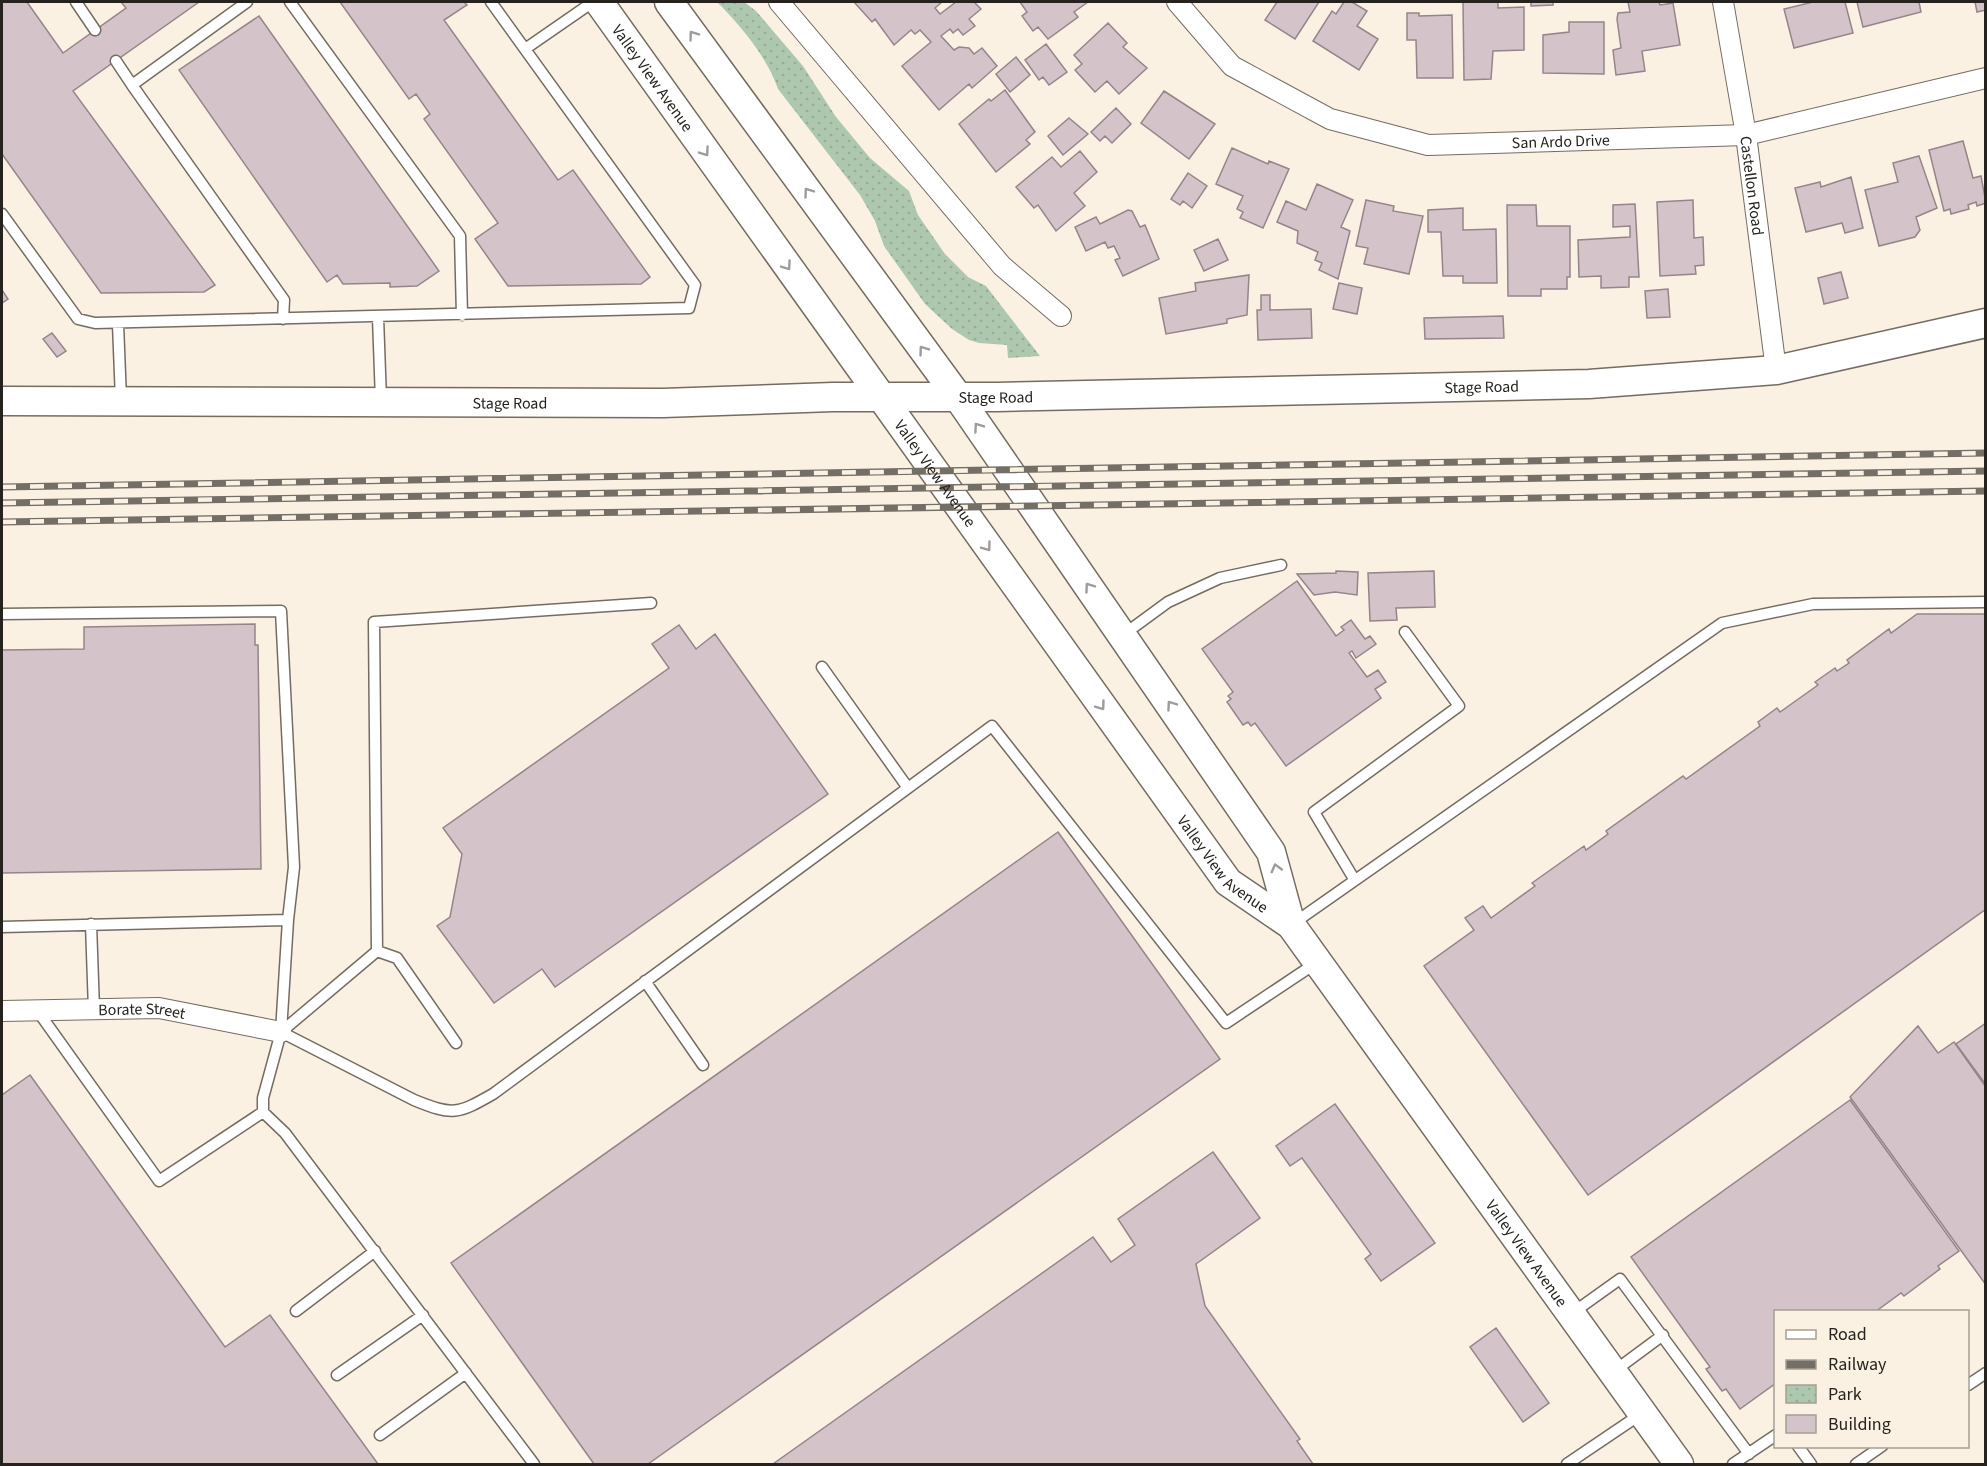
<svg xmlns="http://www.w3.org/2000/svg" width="1987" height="1466" viewBox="0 0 1987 1466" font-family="'Source Sans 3',sans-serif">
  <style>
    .park { fill: url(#park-dots) }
    .building { fill: #d4c3c8; stroke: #95858a; stroke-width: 1.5 }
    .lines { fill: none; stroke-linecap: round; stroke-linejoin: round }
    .lane-casing { stroke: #746c60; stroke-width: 13 }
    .street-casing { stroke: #746c60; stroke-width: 22 }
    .secondary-casing { stroke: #746c60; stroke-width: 31 }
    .lane { stroke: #fff; stroke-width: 10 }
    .street { stroke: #fff; stroke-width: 20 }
    .secondary { stroke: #fff; stroke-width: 28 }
    .rail-casing { stroke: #736e66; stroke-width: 7 }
    .rail { stroke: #faf1e3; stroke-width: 4.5; stroke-dasharray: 14; stroke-linecap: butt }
    .oneway { stroke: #9d9c9a }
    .labels { text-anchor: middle; stroke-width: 6; stroke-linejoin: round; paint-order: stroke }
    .street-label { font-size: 16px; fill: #26231e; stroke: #faf1e3 }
  </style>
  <defs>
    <pattern id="park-dots" width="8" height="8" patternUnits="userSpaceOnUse" patternTransform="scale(1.5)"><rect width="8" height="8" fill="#aec8b0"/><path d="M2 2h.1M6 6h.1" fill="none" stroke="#96ac97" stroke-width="1.8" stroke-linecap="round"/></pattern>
  </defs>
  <rect width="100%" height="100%" fill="#faf1e3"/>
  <!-- park -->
  <path class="park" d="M 717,2 L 744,2 L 756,11 L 803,66 L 836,117 L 870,158 L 909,191 L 918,215 L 945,254 L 968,277 L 986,286 L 1040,356 L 1008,358 L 1007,345 L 979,343 L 969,340 L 952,329 L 925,304 L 884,246 L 875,221 L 860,195 L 778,89 C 767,57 741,26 717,2 Z"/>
  <!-- building -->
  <path class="building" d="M 2,2 L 27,2 L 63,53 L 126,8 L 121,2 L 199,2 L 73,91 L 215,285 L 204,292 L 101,293 L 2,154 Z
    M 340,2 L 464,2 L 467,5 L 444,20 L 558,180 L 573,170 L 650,277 L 641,284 L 508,286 L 475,239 L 498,223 L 424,119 L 430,114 L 416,94 L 409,99 Z
    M 854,2 L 942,2 L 935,8 L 940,14 L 956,2 L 974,2 L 981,9 L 969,19 L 975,26 L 963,35 L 958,29 L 953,33 L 950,29 L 941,36 L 954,50 L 959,47 L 969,48 L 974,54 L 982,48 L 997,66 L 972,88 L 969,84 L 939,110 L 902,66 L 931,42 L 920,30 L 915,34 L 911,30 L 894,45 L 875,19 L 872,22 Z
    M 1020,2 L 1088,2 L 1074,12 L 1078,17 L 1048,39 L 1038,27 L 1033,31 L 1022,16 L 1027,12 Z
    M 1277,2 L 1319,2 L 1295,39 L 1265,20 Z
    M 1344,2 L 1352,2 L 1367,11 L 1357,26 L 1378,39 L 1359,70 L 1313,41 L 1332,11 L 1336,14 Z
    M 1463,2 L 1498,2 L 1498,8 L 1524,7 L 1524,50 L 1493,51 L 1491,79 L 1464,80 Z
    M 1531,2 L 1553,2 L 1553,5 L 1531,6 Z
    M 1628,2 L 1659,2 L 1660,5 L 1673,3 L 1680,45 L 1642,51 L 1645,71 L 1616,75 L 1613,50 L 1621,48 L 1617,19 L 1618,13 L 1630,12 Z
    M 1813,2 L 1845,2 L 1853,33 L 1794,48 L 1784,9 Z
    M 1857,2 L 1919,2 L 1921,12 L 1863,27 Z
    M 1975,2 L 1986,2 L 1986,10 L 1977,12 Z
    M 1407,13 L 1419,13 L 1419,16 L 1452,15 L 1453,78 L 1417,78 L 1416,40 L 1407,40 Z
    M 259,16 L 439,271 L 417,286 L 390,287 L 390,283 L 343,284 L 337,275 L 327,282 L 179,70 Z
    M 1569,22 L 1604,22 L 1604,74 L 1543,73 L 1543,35 L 1569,32 Z
    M 1108,23 L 1127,43 L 1123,47 L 1147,68 L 1119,94 L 1107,81 L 1095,92 L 1075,70 L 1082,64 L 1074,55 Z
    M 1046,44 L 1067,72 L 1049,85 L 1043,77 L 1039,80 L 1025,60 Z
    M 1016,57 L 1030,75 L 1010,92 L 996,74 Z
    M 1005,90 L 1035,132 L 1026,140 L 1030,144 L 996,172 L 959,124 L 989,99 L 991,101 Z
    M 1164,91 L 1215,124 L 1189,159 L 1141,123 Z
    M 1116,108 L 1131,124 L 1112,143 L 1105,136 L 1100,141 L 1091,132 Z
    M 1069,118 L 1088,134 L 1063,155 L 1048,136 Z
    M 1963,141 L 1973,178 L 1981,176 L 1986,203 L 1977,206 L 1976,202 L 1968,205 L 1969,209 L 1951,214 L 1950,209 L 1944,211 L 1929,150 Z
    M 1232,148 L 1268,164 L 1269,161 L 1289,169 L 1263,228 L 1240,218 L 1243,212 L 1237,209 L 1243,196 L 1216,184 Z
    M 1080,151 L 1097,172 L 1074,193 L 1085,206 L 1056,231 L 1038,205 L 1034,208 L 1016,187 L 1052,157 L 1061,167 Z
    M 1919,156 L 1937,208 L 1916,217 L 1920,230 L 1915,237 L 1879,246 L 1865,190 L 1898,182 L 1893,163 Z
    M 1188,173 L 1207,186 L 1192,208 L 1183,201 L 1180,205 L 1171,199 Z
    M 1851,177 L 1863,228 L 1845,233 L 1842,223 L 1806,232 L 1795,188 L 1820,182 L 1821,187 Z
    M 1317,184 L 1353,200 L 1341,227 L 1350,231 L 1338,279 L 1319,270 L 1322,263 L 1315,260 L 1318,252 L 1297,243 L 1298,231 L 1277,222 L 1286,201 L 1306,210 Z
    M 1366,200 L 1394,206 L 1393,211 L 1423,216 L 1409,274 L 1364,264 L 1368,248 L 1356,246 Z
    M 1693,200 L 1694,238 L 1703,237 L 1704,265 L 1695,266 L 1696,274 L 1660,276 L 1657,202 Z
    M 1635,204 L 1639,277 L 1629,277 L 1629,287 L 1601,288 L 1601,276 L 1579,277 L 1578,240 L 1630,237 L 1630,226 L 1613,227 L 1613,205 Z
    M 1507,205 L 1536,205 L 1537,226 L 1570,226 L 1570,277 L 1567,277 L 1567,289 L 1541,289 L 1541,296 L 1508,296 Z
    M 1463,208 L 1463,230 L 1496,229 L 1497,283 L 1463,283 L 1463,276 L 1443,276 L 1441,232 L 1428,232 L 1428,210 Z
    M 1128,210 L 1132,211 L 1140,227 L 1145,225 L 1159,259 L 1123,276 L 1115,260 L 1120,258 L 1114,246 L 1108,248 L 1105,242 L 1086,251 L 1075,227 L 1096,217 L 1100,224 Z
    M 1218,239 L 1228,260 L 1204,271 L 1194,250 Z
    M 1841,272 L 1848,298 L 1824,304 L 1818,278 Z
    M 1249,275 L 1247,315 L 1227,319 L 1227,323 L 1166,334 L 1159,298 L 1196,291 L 1195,283 Z
    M 1339,283 L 1362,288 L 1357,314 L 1333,309 Z
    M 1668,289 L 1670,317 L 1647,318 L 1645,291 Z
    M 2,290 L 8,299 L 2,303 Z
    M 1261,295 L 1270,295 L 1270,310 L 1311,309 L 1312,338 L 1258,340 L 1257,310 L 1261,310 Z
    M 1503,316 L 1504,338 L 1425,339 L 1424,318 Z
    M 52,333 L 66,351 L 57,357 L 43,339 Z
    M 1336,571 L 1358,572 L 1357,595 L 1335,592 L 1314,595 L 1297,574 L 1336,573 Z
    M 1434,571 L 1435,607 L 1396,608 L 1397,620 L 1370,621 L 1368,573 Z
    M 1297,581 L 1336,636 L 1344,630 L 1341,627 L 1351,620 L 1365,639 L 1370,636 L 1376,644 L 1356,658 L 1352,651 L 1349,653 L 1367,677 L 1378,670 L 1386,682 L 1375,689 L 1381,698 L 1286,766 L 1255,723 L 1251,726 L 1248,722 L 1243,725 L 1227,702 L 1231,699 L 1228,696 L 1233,692 L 1202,649 Z
    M 1917,614 L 1986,614 L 1986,909 L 1588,1195 L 1424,966 L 1474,930 L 1465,918 L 1483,906 L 1491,918 L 1535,886 L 1532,883 L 1584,846 L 1586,850 L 1608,834 L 1606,831 L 1683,776 L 1686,779 L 1760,726 L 1758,722 L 1777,708 L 1780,712 L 1818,685 L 1815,682 L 1835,668 L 1837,671 L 1849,663 L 1847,660 L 1889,629 L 1891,633 Z
    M 255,624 L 255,645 L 258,645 L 261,869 L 2,873 L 2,650 L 84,649 L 84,627 Z
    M 679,625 L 696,649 L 715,634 L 828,794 L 555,987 L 542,969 L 494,1003 L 437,926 L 450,917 L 462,854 L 443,828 L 669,668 L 652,644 Z
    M 1058,832 L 1220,1059 L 648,1464 L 594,1464 L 451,1263 Z
    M 1986,1023 L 1986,1085 L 1956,1044 Z
    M 1918,1026 L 1938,1053 L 1954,1042 L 1986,1087 L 1986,1285 L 1850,1097 Z
    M 30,1075 L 225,1347 L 270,1315 L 378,1464 L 2,1464 L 2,1095 Z
    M 1850,1100 L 1959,1251 L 1938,1266 L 1940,1269 L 1904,1296 L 1901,1293 L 1875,1312 L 1776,1312 L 1776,1383 L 1740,1409 L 1726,1389 L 1722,1391 L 1706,1369 L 1710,1367 L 1631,1257 Z
    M 1335,1104 L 1435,1243 L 1381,1281 L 1365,1259 L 1371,1254 L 1302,1158 L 1290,1166 L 1276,1146 Z
    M 1213,1152 L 1260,1218 L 1196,1264 L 1205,1306 L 1300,1439 L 1297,1441 L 1313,1464 L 773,1464 L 1093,1237 L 1111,1262 L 1135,1245 L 1118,1219 Z
    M 1496,1328 L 1549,1403 L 1523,1422 L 1470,1347 Z"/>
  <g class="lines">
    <!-- lane casing -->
    <g class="lane-casing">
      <path id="lane" d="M 76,2 L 95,30
        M 247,2 L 132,85 L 284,300 L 283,319
        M 290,2 L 460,236 L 462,315
        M 525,49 L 593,2
        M 116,61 L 132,85
        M 2,214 L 78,319 L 95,323 L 689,308 L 695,285 L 491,2
        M 378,317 L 381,401
        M 118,324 L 121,400
        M 2,614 L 281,611 L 294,867 L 288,920
        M 1123,635 L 1168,602 L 1220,578 L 1281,565
        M 822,667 L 908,788
        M 1354,879 L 1314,812 L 1459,706 L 1405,632
        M 1294,923 L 1722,623 L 1813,604 L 1986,602
        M 91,924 L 94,1010
        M 2,927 L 288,920 L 281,1032 L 263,1098 L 263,1112 L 285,1133 L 534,1464
        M 377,951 L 397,958 L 456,1043
        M 645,981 L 703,1065
        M 37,1010 L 159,1181 L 263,1112
        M 281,1032 L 414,1100 C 453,1116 458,1114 493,1094 L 992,726 L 1226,1023 L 1316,963
        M 281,1032 L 377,951 L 374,622 L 651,603
        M 296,1311 L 375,1251
        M 1571,1314 L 1620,1279 L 1749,1454
        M 1613,1372 L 1663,1335
        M 337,1375 L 423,1315
        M 1968,1385 L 1986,1373
        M 380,1435 L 466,1373
        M 1798,1446 L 1811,1464
        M 1567,1464 L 1641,1414
        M 1733,1464 L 1776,1435
        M 1856,1464 L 1882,1446"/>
    </g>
    <!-- street casing -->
    <g class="street-casing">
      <g id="street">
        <path d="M 779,2 L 1002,266 L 1061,316"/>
        <path id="s1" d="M 1177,2 L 1232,66 L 1330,119 L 1428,145 L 1746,135 L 1986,78"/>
        <path id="s2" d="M 1723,2 L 1746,135 L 1776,370"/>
        <path id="s3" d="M 2,1011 L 159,1008 L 281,1032"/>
      </g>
    </g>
    <!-- secondary casing -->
    <g class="secondary-casing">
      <g id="secondary">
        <path id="s4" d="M 599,2 L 1228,882 L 1291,925 L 1679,1464"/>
        <path d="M 669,2 L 958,397 L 1271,852 L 1291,925"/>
        <path id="s5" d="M 2,401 L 663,403 L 833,397 L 997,397 L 1589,384 L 1776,370 L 1986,323"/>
      </g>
    </g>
    <!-- lane -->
    <use href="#lane" class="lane"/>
    <!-- street -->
    <use href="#street" class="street"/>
    <!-- secondary -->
    <use href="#secondary" class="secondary"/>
    <!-- rail casing -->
    <g class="rail-casing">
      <path id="rail" d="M 2,487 L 1986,453
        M 2,503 L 1986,471
        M 2,522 L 1986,491"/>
    </g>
    <!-- rail -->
    <use href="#rail" class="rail"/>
  </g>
  <!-- one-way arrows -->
  <defs><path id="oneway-chevron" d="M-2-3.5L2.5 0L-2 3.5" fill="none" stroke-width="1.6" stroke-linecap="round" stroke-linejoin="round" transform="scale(1.5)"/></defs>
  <g class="oneway">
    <use href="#oneway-chevron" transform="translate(693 35) rotate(-126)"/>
    <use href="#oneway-chevron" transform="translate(705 152) rotate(55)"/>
    <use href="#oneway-chevron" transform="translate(808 192) rotate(-126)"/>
    <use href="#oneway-chevron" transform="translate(787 266) rotate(55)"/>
    <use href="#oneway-chevron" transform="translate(923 350) rotate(-126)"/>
    <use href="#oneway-chevron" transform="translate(978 427) rotate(-125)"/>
    <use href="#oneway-chevron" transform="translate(987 547) rotate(54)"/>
    <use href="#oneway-chevron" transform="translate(1089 587) rotate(-125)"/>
    <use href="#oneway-chevron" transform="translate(1171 705) rotate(-125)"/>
    <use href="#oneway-chevron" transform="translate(1101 706) rotate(54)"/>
    <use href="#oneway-chevron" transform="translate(1276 868) rotate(-105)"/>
  </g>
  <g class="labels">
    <!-- street labels -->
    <g class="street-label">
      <text dy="6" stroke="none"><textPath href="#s4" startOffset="93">Valley View Avenue</textPath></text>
      <text dy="6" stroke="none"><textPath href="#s1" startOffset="430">San Ardo Drive</textPath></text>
      <text dy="6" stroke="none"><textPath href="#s2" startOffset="186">Castellon Road</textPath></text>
      <text dy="6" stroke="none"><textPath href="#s5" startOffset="1480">Stage Road</textPath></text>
      <text dy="6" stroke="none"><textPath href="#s5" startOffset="994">Stage Road</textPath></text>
      <text dy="6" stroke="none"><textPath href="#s5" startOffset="508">Stage Road</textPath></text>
      <text dy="6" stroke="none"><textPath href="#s4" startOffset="579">Valley View Avenue</textPath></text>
      <text dy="6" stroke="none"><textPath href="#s4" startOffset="1065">Valley View Avenue</textPath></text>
      <text dy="6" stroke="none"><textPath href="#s3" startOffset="140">Borate Street</textPath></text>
      <text dy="6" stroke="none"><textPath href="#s4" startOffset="1562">Valley View Avenue</textPath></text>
    </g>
  </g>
  <!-- border -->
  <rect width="1987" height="1466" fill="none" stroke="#26231e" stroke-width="6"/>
  <!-- legend -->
  <rect x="1774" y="1310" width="195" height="138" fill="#faf1e3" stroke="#a59f94" stroke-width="1.5"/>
  <rect x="1786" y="1330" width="30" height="9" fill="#ffffff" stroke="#a59f94" stroke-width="1.5"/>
  <text x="1828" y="1340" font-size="18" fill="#26231e">Road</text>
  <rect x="1786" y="1360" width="30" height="9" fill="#736e66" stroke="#a59f94" stroke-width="1.5"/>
  <text x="1828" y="1370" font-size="18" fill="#26231e">Railway</text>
  <rect x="1786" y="1385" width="30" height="18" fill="url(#park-dots)" stroke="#a59f94" stroke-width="1.5"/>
  <text x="1828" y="1400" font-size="18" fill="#26231e">Park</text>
  <rect x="1786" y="1415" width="30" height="18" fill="#d4c3c8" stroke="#a59f94" stroke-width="1.5"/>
  <text x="1828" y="1430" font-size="18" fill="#26231e">Building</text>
</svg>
